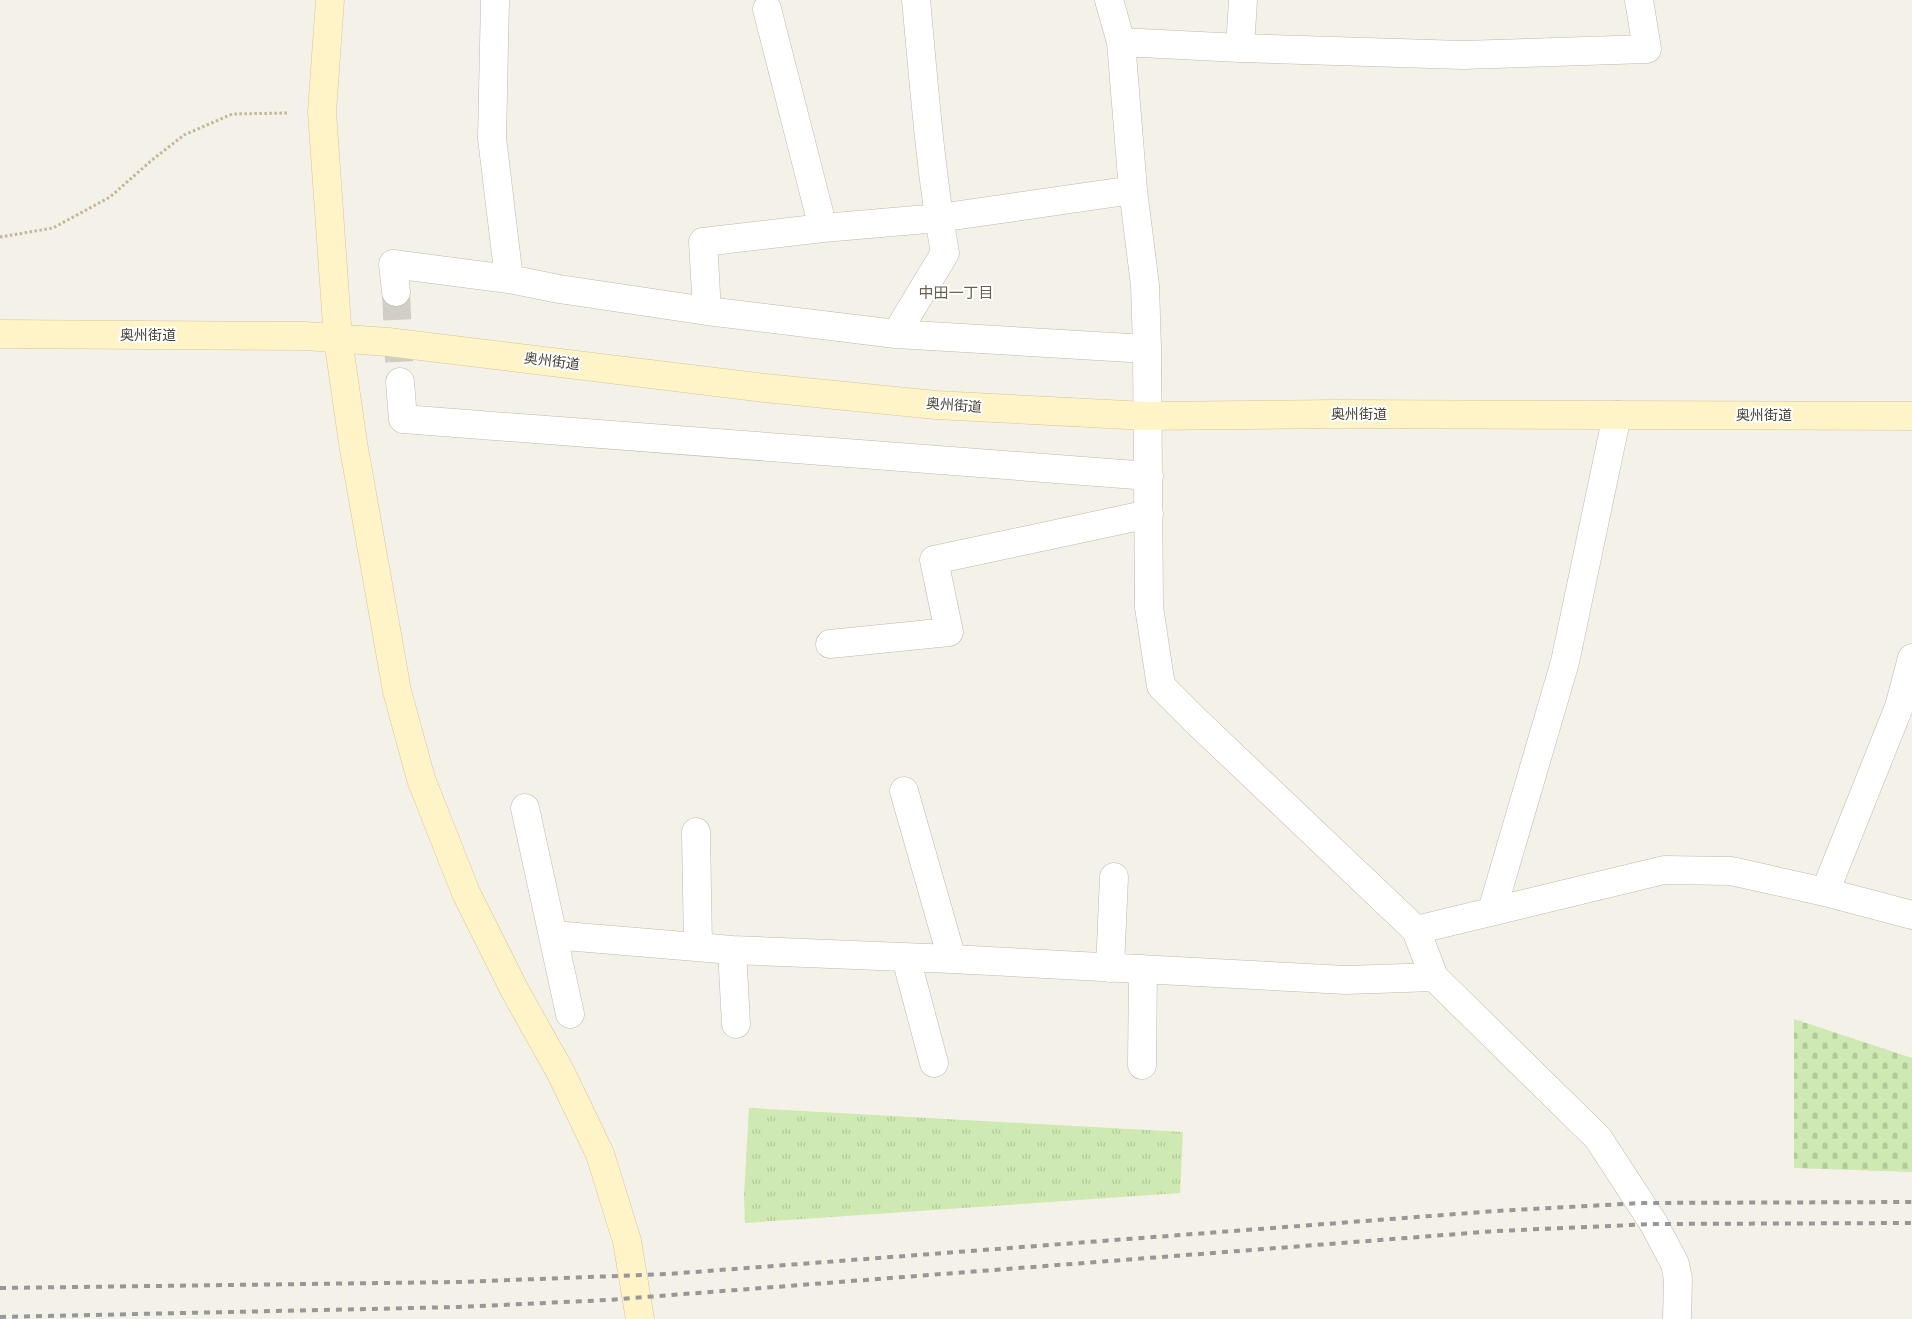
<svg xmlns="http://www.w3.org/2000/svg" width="1912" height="1319" viewBox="0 0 1912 1319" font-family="'Roboto Condensed','Noto Sans JP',sans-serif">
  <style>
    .grass { fill: url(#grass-tufts) }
    .cemetery { fill: url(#cemetery-stones) }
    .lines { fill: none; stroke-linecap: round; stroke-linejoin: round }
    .street-tunnel { stroke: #d2cec5; stroke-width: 28; stroke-dasharray: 28 14; stroke-linecap: butt }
    .street-casing { stroke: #c0b9ab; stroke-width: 29 }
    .secondary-casing { stroke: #d4c699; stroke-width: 29 }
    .path { stroke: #c2b69c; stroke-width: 3; stroke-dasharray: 2.5 2.5; stroke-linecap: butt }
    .street { stroke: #fff; stroke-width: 28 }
    .secondary { stroke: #fff4c8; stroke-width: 28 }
    .rail { stroke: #979797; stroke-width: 4; stroke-dasharray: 6 6; stroke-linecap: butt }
    .labels { text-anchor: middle; stroke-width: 4; stroke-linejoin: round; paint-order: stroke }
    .street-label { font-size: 14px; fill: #484237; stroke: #fff }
    .neighbourhood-label { font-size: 15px; fill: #6b604e; stroke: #fff }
  </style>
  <defs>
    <pattern id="grass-tufts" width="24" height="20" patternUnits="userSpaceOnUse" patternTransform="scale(1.25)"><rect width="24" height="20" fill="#cee9b1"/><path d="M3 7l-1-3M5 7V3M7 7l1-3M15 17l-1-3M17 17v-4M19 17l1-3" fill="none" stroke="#b2c999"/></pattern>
    <pattern id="cemetery-stones" width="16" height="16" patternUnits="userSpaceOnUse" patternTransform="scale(1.25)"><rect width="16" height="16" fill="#cee9b1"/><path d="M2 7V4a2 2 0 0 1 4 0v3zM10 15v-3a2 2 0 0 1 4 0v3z" fill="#b2c999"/></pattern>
  </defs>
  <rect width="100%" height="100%" fill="#f4f1e9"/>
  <!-- grass -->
  <path class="grass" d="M 749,1108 L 1183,1132 L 1180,1193 L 745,1223 L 744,1196 Z"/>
  <!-- cemetery -->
  <path class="cemetery" d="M 1794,1019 L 1912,1058 L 1912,1172 L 1794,1168 Z"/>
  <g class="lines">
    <!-- street-tunnel -->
    <path class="street-tunnel" d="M 396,292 L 400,382"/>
    <!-- street casing -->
    <g class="street-casing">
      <path id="street" d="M 495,0 L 492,138 L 509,279
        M 1109,0 L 1121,42 L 1133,190 L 1145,285 L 1147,349 L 1149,607 L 1161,686 L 1196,721 L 1416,930 L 1434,977 L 1598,1138 L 1654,1224 L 1675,1264 L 1678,1279 L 1677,1319
        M 767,9 L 823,228
        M 1121,42 L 1240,48 L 1463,55 L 1647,49 L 1639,0
        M 1240,48 L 1243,0
        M 396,292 L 393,264 L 509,279 L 559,289 L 707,311 L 896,334 L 1147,349
        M 707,311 L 703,242 L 823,228 L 939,218 L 1133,190
        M 896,334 L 945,253 C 930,169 924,84 916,0
        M 400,382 L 403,419 L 1149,476
        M 830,644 L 949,632 L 934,560 L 1149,514
        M 904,791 L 952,959
        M 525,808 L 570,1014
        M 696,832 L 698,946
        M 1825,892 L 1899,707 L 1912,658
        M 1492,911 L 1565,662 L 1617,415
        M 1416,930 L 1664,870 L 1731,871 L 1825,892 L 1912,915
        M 553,935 L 732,950 L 952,959 L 1346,980 L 1434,977
        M 732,950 L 736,1024
        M 906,958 L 934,1063
        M 1110,968 L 1114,877
        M 1142,1065 L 1143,969"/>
    </g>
    <!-- secondary casing -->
    <g class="secondary-casing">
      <path id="secondary" d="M 330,0 L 322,112 L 338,339 L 353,443 L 397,691 L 421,779 L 466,893 L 515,991 L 561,1073 L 600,1154 L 627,1241 L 640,1319
        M 0,334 L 305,336 L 388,342 L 765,388 L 936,405 L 1147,416 L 1335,414 L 1912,416"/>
    </g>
    <!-- path -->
    <path class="path" d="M 0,237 L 53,228 L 110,197 L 152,160 L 184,135 L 232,114 L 288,113"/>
    <!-- street -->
    <use href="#street" class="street"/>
    <!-- secondary -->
    <use href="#secondary" class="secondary"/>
    <!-- rail -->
    <path class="rail" d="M 0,1288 L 459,1282 L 668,1274 L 1496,1211 L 1641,1203 L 1912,1202
      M 0,1317 L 459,1307 L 607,1300 L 1496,1231 L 1654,1224 L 1912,1223"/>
  </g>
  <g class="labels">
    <!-- street labels -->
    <g class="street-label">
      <text x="148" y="340">奥州街道</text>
      <text transform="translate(552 361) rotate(7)" y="5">奥州街道</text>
      <text transform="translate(954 405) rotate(4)" y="5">奥州街道</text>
      <text x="1359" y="419">奥州街道</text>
      <text x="1764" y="420">奥州街道</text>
    </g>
    <!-- neighbourhood labels -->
    <g class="neighbourhood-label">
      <text x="956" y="298">中田一丁目</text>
    </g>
  </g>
</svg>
